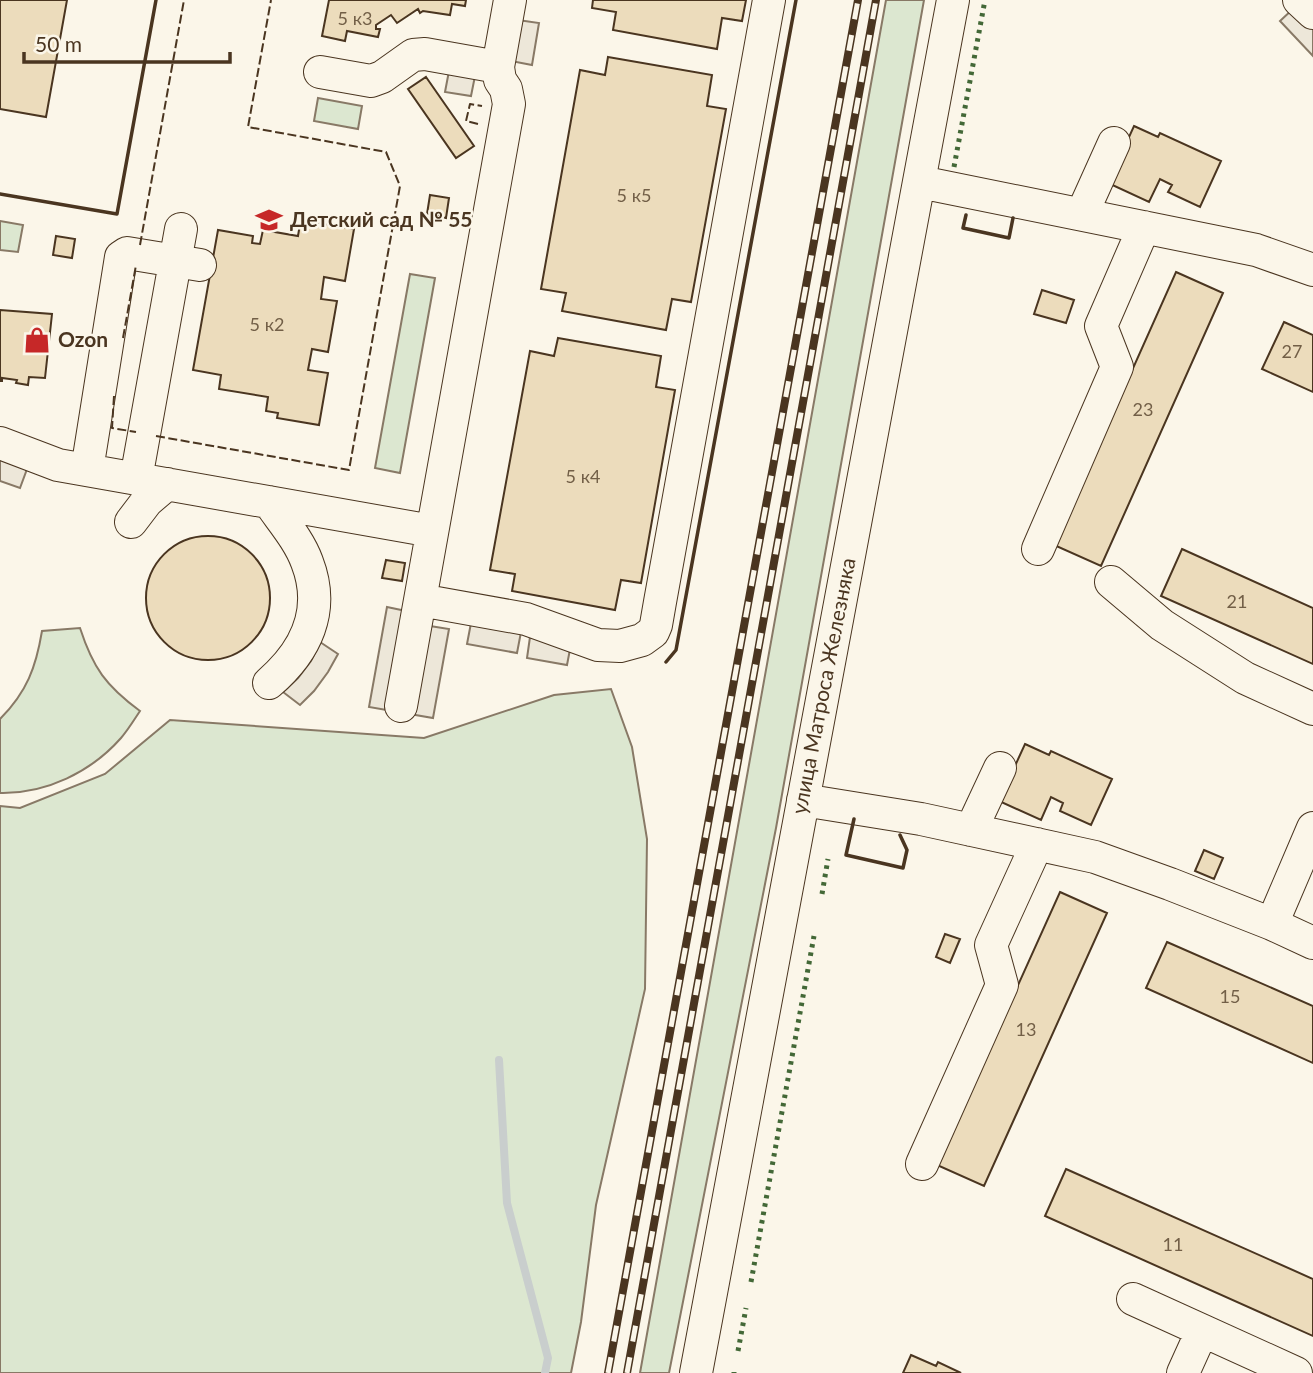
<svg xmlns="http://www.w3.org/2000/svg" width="1313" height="1373" viewBox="0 0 1313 1373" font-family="Lato,sans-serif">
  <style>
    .green { fill: #dce7d0; stroke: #887966; stroke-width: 2 }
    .parking { fill: #ede7d9; stroke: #887966; stroke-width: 2 }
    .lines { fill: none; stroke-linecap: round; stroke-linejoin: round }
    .stream { stroke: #c9cecd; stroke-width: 8 }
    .building { fill: #ecdcbc; stroke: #4a3520; stroke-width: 2 }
    .minor-casing { stroke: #4a3520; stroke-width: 34 }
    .minor { stroke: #fbf6e9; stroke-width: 32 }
    .rail-casing { stroke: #4a3520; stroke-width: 8 }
    .rail { stroke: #fbf6e9; stroke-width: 5; stroke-dasharray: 16; stroke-linecap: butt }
    .hedge { stroke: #436837; stroke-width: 5; stroke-dasharray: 3.5 5; stroke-linecap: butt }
    .fence { stroke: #4a3520; stroke-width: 2; stroke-dasharray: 9 3.5; stroke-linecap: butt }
    .wall { stroke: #4a3520; stroke-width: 3.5 }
    .labels { text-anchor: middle; stroke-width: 5; stroke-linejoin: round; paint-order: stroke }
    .number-label { font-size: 18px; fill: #725f47 }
    .poi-label { font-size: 21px; font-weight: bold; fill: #4a3520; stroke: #fbf6e9; text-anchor: start }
    .street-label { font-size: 21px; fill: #4a3520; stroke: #fbf6e9 }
  </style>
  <rect width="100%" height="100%" fill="#fbf6e9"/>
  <!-- green -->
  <path class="green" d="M 886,0 L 924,0 L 776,828 L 669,1373 L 640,1373 Z
    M 318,98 L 362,106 L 358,129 L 314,121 Z
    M 0,221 L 23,225 L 18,252 L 0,250 Z
    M 410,274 L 435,278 L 400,473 L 375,468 Z
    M 80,628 C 93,668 106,686 140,711 C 134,720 128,730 121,738 C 91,772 46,794 0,793 L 0,719 C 27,692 36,667 42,631 Z
    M 611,689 L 632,747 L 647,839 L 645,989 L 596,1205 L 581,1322 L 571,1373 L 0,1373 L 0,806 L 20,808 L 105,774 L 170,720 L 424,738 L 554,695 Z"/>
  <!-- parking -->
  <path class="parking" d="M 1294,8 L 1313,27 L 1313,56 L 1280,21 Z
    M 518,20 L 539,23 L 532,65 L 511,61 Z
    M 449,71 L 475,76 L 471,96 L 445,92 Z
    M 0,459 L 27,469 L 20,488 L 0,481 Z
    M 387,607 L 406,611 L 430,626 L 449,629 L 433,718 L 369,707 Z
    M 471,623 L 521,632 L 517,653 L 467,644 Z
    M 530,637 L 571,644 L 567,665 L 527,658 Z
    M 320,642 L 338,654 L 328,672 L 314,691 L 300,705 L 283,692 L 298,678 L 311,661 Z"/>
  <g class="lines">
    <!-- stream -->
    <path class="stream" d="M 499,1060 L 507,1203 L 548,1358 L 545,1373"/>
  </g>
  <!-- building -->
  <path class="building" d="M 0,0 L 67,0 L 46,117 L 0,109 Z
    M 329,0 L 466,0 L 465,6 L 452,4 L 450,15 L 423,11 L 420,13 L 418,9 L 397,23 L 391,15 L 376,25 L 376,29 L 380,29 L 378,37 L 347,31 L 345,41 L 322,36 Z
    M 593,0 L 746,0 L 742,21 L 722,18 L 717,49 L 613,30 L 616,12 L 592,8 Z
    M 608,57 L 712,75 L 707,106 L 726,109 L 691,302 L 672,299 L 666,330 L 562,311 L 566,293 L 541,289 L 580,70 L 605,75 Z
    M 426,77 L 474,146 L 456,158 L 408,89 Z
    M 1134,126 L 1158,137 L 1160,133 L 1221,161 L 1200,207 L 1168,192 L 1172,185 L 1160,179 L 1149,202 L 1108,183 Z
    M 430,195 L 449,198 L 446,218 L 427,214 Z
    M 313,222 L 354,229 L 345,281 L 324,277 L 321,299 L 337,301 L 328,352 L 312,349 L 308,370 L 328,373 L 319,425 L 277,418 L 278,413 L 266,411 L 268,397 L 219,389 L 221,375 L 193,370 L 218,230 L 253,236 L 252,243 L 260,244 L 263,230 L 298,236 L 300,224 L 312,226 Z
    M 56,236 L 75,239 L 72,258 L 53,255 Z
    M 1176,272 L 1223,293 L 1101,566 L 1054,545 Z
    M 1042,290 L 1074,300 L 1066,323 L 1034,314 Z
    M 0,310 L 52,314 L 45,378 L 29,377 L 28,385 L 16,383 L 17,380 L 2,378 L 2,381 L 0,381 Z
    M 1284,322 L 1313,335 L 1313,392 L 1262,369 Z
    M 558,338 L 661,356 L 656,387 L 675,390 L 641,583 L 621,580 L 615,610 L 512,591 L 515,574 L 490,570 L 530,351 L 554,356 Z
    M146 598a62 62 0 1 1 124 0a62 62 0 1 1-124 0Z
    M 1182,549 L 1313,608 L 1313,664 L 1161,596 Z
    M 386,560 L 405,563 L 402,581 L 382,578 Z
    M 1025,744 L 1049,755 L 1051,751 L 1112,779 L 1091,825 L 1060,811 L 1063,803 L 1051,797 L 1041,820 L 999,801 Z
    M 1204,850 L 1223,858 L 1214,879 L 1195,871 Z
    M 1060,892 L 1107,913 L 984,1186 L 937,1165 Z
    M 945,934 L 960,939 L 950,963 L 936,957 Z
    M 1167,942 L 1313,1006 L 1313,1063 L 1146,988 Z
    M 1066,1169 L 1313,1279 L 1313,1336 L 1045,1216 Z
    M 911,1355 L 936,1366 L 938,1362 L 961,1373 L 903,1373 Z"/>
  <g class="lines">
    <!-- minor casing -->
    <g class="minor-casing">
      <path id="minor" d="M 1299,0 L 1313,13
        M 320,72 L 371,81 L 382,77 L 413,55 L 425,54 L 498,67
        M 920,182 L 1256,250 L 1313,270
        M 1082,214 L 1114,143
        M 0,443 L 58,465 L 432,531
        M 87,470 L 121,257 L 127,253 L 200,265
        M 136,479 L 181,229
        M 131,522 L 147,501 L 167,484
        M 1038,549 L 1117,367 L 1101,326 L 1144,227
        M 1111,582 L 1162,625 L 1245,678 L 1313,709
        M 420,600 L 526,619 L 598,645 L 620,646 L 642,640 L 653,632 L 656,625 L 660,602 L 769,0
        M 269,683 C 306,651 326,611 307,562 C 299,540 282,521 269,502
        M 401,706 L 509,104 L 506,89 L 500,80 L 498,67 L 510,0
        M 803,800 L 921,819 L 1095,857 L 1170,884 L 1272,924 L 1313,943
        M 971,830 L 1000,768
        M 1272,924 L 1313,828
        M 922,1164 L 1002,985 L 991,945 L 1037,844
        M 1133,1299 L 1296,1373
        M 696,1373 L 953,0
        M 1183,1373 L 1202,1331"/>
    </g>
    <!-- minor -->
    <use href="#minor" class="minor"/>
    <!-- rail casing -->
    <g class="rail-casing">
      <path id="rail" d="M 608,1373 L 858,0
        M 627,1373 L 876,0"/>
    </g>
    <!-- rail -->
    <use href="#rail" class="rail"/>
    <!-- hedge -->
    <path class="hedge" d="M 954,167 L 985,0
      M 822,894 L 828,859
      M 751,1282 L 814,936
      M 738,1351 L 746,1308
      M 734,1373 L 734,1372"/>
    <!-- fence -->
    <path class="fence" d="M 478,124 L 466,121 L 470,104 L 482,106
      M 140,245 L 184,0
      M 123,338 L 136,265
      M 114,396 L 112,428 L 136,432
      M 156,436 L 349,470 L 400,186 L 386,152 L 248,127 L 271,0"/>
    <!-- wall -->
    <path class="wall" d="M 0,194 L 117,214 L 156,0
      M 966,215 L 963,228 L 1009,238 L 1013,218
      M 666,662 L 676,650 L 796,0
      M 854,819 L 846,855 L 903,868 L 907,850 L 900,835"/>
  </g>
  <!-- icons -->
  <defs>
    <g id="school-bare" transform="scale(2.1)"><path d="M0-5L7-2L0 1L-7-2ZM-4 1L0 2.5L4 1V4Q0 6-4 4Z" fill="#c62828" stroke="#fbf6e9" stroke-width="2.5" paint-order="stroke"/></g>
    <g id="shop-bare" transform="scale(2.1)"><path d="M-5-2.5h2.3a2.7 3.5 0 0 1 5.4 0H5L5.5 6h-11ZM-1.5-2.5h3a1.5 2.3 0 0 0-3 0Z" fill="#c62828" stroke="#fbf6e9" stroke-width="2.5" paint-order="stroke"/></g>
  </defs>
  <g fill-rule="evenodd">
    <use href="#school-bare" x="269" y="220"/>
    <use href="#shop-bare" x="37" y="340"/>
  </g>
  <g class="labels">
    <!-- number labels -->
    <g class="number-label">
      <text x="355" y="25">5 к3</text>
      <text x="634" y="202">5 к5</text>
      <text x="267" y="331">5 к2</text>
      <text x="1292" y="358">27</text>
      <text x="1143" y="416">23</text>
      <text x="583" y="483">5 к4</text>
      <text x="1237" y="608">21</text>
      <text x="1230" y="1003">15</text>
      <text x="1026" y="1036">13</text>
      <text x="1173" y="1251">11</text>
    </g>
    <!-- poi labels -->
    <g class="poi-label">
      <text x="290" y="227">Детский сад № 55</text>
      <text x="58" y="347">Ozon</text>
    </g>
    <!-- street labels -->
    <g class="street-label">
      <text transform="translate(824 686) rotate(-79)" y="7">улица Матроса Железняка</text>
    </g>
  </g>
  <!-- scale -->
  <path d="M24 52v10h206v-10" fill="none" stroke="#4a3520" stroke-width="3.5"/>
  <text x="35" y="52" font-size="21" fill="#4a3520" stroke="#fbf6e9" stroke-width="5" paint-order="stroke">50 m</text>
</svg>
